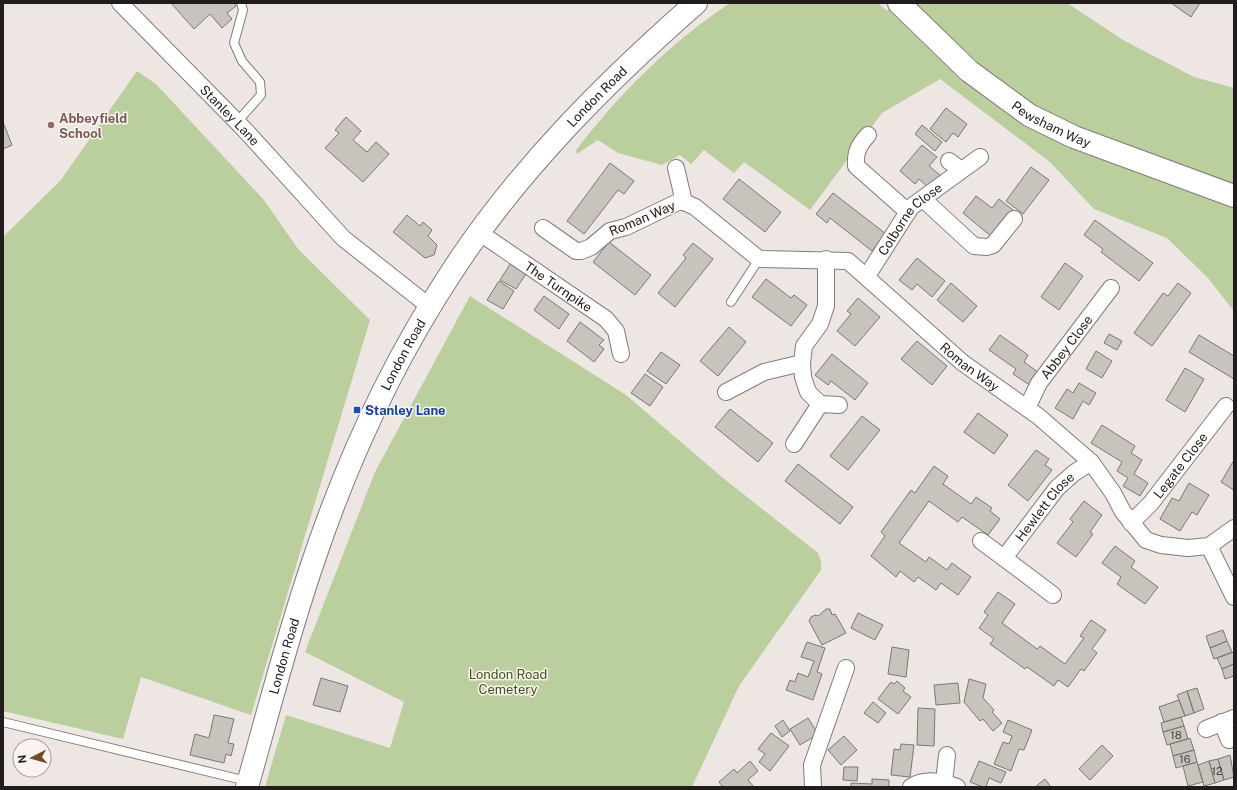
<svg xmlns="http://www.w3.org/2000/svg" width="1237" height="790" viewBox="0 0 1237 790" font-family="'Public Sans',sans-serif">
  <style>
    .green { fill: #bacf9d }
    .building { fill: #c7c3bd; stroke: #7c7873 }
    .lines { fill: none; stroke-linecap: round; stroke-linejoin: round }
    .lane-casing { stroke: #827c79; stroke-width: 10 }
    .street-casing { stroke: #827c79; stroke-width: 18 }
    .secondary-casing { stroke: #827c79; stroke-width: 24 }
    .primary-casing { stroke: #827c79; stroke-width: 24 }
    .lane { stroke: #fff; stroke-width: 8 }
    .street { stroke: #fff; stroke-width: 16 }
    .secondary { stroke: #fff; stroke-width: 22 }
    .primary { stroke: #fff; stroke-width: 22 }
    .education-dot { fill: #8d6e63; stroke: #fbf3f1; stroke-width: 1.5 }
    .transit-dot { fill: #1a4fb4; stroke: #fbf3f1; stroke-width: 1.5 }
    .labels { text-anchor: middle; stroke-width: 3; stroke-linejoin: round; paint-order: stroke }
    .number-label { font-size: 11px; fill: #4a4644 }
    .street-label { font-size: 13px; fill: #201d1c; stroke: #fbf3f1 }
    .education-label { font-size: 13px; font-weight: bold; fill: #785e54; stroke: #fbf3f1; text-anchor: start }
    .transit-label { font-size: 13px; font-weight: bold; fill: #164399; stroke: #fbf3f1; text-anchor: start }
    .park-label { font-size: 13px; fill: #3e521a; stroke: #fbf3f1 }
  </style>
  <rect width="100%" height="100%" fill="#ede6e3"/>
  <!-- green -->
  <path class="green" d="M 730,3 L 878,3 L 887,11 L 893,3 L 1067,3 L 1123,40 L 1194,77 L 1234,88 L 1234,311 L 1208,278 L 1167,238 L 1094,209 L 1050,162 L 940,79 L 882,113 L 810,210 L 744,162 L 734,173 L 704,150 L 691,164 L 680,155 L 662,165 L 618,153 L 598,140 L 577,154 L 576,150 C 621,92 669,44 730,3 Z
    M 137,71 L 156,84 L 264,200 L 298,249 L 370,320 L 251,715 L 141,677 L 123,739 L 3,711 L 3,237 L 61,180 Z
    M 470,296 L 626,395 L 723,478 L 818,553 L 821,562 L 821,570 L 739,686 L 692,787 L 265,787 L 286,715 L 390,748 L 404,702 L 305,652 L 375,472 Z"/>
  <!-- building -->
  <path class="building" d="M 171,3 L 234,3 L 236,6 L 227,13 L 232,19 L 222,28 L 210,14 L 194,29 Z
    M 1171,3 L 1200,3 L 1191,17 Z
    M 946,108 L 967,124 L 958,137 L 953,133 L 946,142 L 930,129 Z
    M 346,117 L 361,131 L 353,140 L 367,152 L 376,142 L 389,154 L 363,182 L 325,148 L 339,133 L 335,130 Z
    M 3,122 L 12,145 L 3,149 Z
    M 922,125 L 942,142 L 935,151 L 915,134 Z
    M 922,145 L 937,157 L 929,166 L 940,175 L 929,188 L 919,179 L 915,184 L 900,171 Z
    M 610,163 L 634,181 L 624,194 L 618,190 L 584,234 L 567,221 Z
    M 1031,167 L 1049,180 L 1023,214 L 1006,201 Z
    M 739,179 L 781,212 L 765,232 L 723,199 Z
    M 833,193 L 886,234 L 872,251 L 830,218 L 827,223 L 816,214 Z
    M 976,196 L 992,208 L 999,199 L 1013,210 L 992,237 L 963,213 Z
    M 407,215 L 420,226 L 423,222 L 432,230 L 428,236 L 437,245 L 434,255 L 425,258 L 393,232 Z
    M 1095,220 L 1153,263 L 1139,281 L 1101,252 L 1103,249 L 1084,235 Z
    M 609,242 L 651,275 L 635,295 L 593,262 Z
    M 693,243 L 713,259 L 675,307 L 658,293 L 686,258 L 683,255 Z
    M 917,258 L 945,281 L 932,297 L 917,284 L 912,290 L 899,280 Z
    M 512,261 L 528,271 L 516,289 L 500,280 Z
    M 1065,263 L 1083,276 L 1059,310 L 1041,297 Z
    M 766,279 L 791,298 L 794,295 L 807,305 L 791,326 L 752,297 Z
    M 499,281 L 514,291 L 503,309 L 487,300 Z
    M 951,283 L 977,306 L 963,322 L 937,300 Z
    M 1178,283 L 1191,293 L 1152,346 L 1134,333 L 1163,293 L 1168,296 Z
    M 544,296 L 569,314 L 559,329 L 534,310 Z
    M 858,298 L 880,317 L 855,346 L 837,331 L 851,314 L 847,311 Z
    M 580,322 L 604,340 L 599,345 L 604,349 L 594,362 L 567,341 Z
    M 729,327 L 746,342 L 718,376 L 700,361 Z
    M 1109,334 L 1122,341 L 1117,350 L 1104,343 Z
    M 1000,335 L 1028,355 L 1024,362 L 1039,373 L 1031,386 L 1013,374 L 1016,369 L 989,350 Z
    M 1199,335 L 1234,356 L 1234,379 L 1189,352 Z
    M 917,341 L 947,366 L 932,385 L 901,359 Z
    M 1096,351 L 1112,361 L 1102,378 L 1086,369 Z
    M 661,352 L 680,365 L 666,384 L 647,371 Z
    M 832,354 L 868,383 L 855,400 L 831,381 L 828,385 L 815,375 Z
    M 1185,368 L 1204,379 L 1185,412 L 1166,400 Z
    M 645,374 L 663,387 L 650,406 L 631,393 Z
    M 1079,383 L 1096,393 L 1089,405 L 1083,401 L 1073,419 L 1055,408 L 1067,389 L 1073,393 Z
    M 730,409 L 773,443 L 758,462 L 715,427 Z
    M 978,413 L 1008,435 L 994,454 L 964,432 Z
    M 862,416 L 880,430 L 848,470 L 830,456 Z
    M 1102,425 L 1135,446 L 1131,453 L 1142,460 L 1134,474 L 1148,483 L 1140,496 L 1123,486 L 1128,478 L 1117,471 L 1122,462 L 1091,443 Z
    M 1036,450 L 1049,459 L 1045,465 L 1052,470 L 1028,501 L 1008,485 Z
    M 1234,460 L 1234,490 L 1221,482 Z
    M 798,464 L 853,507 L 840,524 L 785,481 Z
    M 934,466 L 948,476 L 943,484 L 971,504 L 976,497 L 992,508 L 990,511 L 1000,519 L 988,535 L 962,517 L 958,522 L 929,501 L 899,543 L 926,562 L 929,557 L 947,570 L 952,563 L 971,577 L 958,595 L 941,583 L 936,590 L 918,577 L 914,582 L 900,571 L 896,577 L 871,556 L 885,536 L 881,532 L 911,490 L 915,493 Z
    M 1189,483 L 1209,495 L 1197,515 L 1192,512 L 1180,531 L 1160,519 L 1172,498 L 1179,501 Z
    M 1084,501 L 1102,515 L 1090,532 L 1093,534 L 1076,557 L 1057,543 L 1073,522 L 1070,519 Z
    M 1115,546 L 1135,561 L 1131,567 L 1158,587 L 1145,604 L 1117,584 L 1121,577 L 1102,563 Z
    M 998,592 L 1015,604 L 1002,623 L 1037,649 L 1040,646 L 1065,664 L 1084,638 L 1080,636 L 1091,620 L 1106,630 L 1092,649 L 1097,653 L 1084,671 L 1081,669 L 1068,687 L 1058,680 L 1054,686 L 1027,667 L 1025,669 L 990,644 L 994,639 L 979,628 L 988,615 L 984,612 Z
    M 826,609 L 830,609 L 832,615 L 835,614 L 846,633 L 822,645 L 809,621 L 811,617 L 815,615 L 818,616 Z
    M 858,613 L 883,625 L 875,640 L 851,628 Z
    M 1223,630 L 1227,641 L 1210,648 L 1206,636 Z
    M 1227,641 L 1232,652 L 1214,659 L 1210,648 Z
    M 807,642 L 825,648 L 817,672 L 822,674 L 813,700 L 786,690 L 790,680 L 795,682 L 798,673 L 808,677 L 814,661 L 801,657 Z
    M 892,647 L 909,650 L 906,677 L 888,674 Z
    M 1234,652 L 1234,664 L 1222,669 L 1217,658 Z
    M 1234,664 L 1234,676 L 1225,679 L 1222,669 Z
    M 321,678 L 348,686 L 340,712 L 313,705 Z
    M 969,679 L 986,684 L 983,698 L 994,710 L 992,712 L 1002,723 L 993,731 L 983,719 L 980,721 L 964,702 Z
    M 897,681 L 905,688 L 903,691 L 911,697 L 898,714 L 878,699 L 891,682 L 894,684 Z
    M 958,683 L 960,703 L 936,705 L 934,685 Z
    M 1197,688 L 1204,709 L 1194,713 L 1187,691 Z
    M 1187,691 L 1194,713 L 1185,716 L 1177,695 Z
    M 1179,700 L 1185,716 L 1164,722 L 1159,707 Z
    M 873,702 L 886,713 L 878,723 L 864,713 Z
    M 918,708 L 935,709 L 934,746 L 917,745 Z
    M 214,715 L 234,719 L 228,743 L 234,744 L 231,756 L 226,754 L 224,763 L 190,755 L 195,734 L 209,738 Z
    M 1181,717 L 1184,726 L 1163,732 L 1161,723 Z
    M 808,718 L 818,734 L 800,745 L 790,729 Z
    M 783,720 L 790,731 L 782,737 L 775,726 Z
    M 1008,720 L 1032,730 L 1024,750 L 1019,749 L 1011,771 L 994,764 L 1003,742 L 1009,744 L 1012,736 L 1003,732 Z
    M 1184,726 L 1188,739 L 1167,745 L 1163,732 Z
    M 771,733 L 789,746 L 770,771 L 759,762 L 765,754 L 758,749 Z
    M 844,736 L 857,750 L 841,765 L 828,750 Z
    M 1190,738 L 1194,750 L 1173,756 L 1170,744 Z
    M 901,744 L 914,745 L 910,777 L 891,775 L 894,749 L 900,750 Z
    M 1102,745 L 1113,756 L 1090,780 L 1079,769 Z
    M 1194,750 L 1197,762 L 1176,768 L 1173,756 Z
    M 1230,755 L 1234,777 L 1224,780 L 1218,759 Z
    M 1218,759 L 1224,780 L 1215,783 L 1209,761 Z
    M 750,761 L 758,771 L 748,780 L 754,787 L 723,787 L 719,782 L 734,769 L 737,773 Z
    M 979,761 L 1006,772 L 1001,783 L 989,778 L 986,787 L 983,787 L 970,782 Z
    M 1209,761 L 1215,783 L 1204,786 L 1198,765 Z
    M 1197,762 L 1203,782 L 1188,786 L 1183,766 Z
    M 844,767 L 858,767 L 857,781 L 843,780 Z
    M 872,779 L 889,780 L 889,787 L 851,787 L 851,783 L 872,784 Z
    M 1045,779 L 1051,787 L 1035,787 Z"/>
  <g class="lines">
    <!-- lane casing -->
    <g class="lane-casing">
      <path id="lane" d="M 237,122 L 261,95 L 260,82 L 242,61 L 234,43 L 243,10 L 241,3
        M 731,302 L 759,259
        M 3,722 L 247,781"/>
    </g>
    <!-- street casing -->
    <g class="street-casing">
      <g id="street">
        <path id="s1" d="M 120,3 L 245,130 L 343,238 L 430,307"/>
        <path d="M 868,135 C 859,145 855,152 856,166 L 908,212"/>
        <path d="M 949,161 L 961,170"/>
        <path id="s2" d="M 676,168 L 684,202 L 695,207 L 759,259 L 848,261 L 963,363 L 1038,416 L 1091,462 L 1113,493 L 1123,512 L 1146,540 L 1161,545 L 1188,548 L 1209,546 L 1234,528"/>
        <path d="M 923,199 L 974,246 L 987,247 L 993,245 L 1014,219"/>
        <path d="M 543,228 L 576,251 L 581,251 L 591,247 L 610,231 L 626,227 L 678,202 L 684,202"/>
        <path id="s3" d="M 480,233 L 606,319 L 616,331 L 621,354"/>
        <path id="s4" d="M 867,276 L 911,207 L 980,157"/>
        <path d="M 726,392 L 764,372 L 802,363"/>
        <path d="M 820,404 L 808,392 L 803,377 L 802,363 L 804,346 L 820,324 L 826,306 L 826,259"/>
        <path id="s5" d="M 1027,408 L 1039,383 L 1111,288"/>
        <path d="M 794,444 L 820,404 L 839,405"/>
        <path id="s6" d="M 1131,523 L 1151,503 L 1226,406"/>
        <path d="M 981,541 L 1004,558"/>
        <path d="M 1209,546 L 1234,597"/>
        <path id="s7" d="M 1053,595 L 1004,558 L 1057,488 L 1074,473 L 1091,462"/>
        <path d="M 1222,722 L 1229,740"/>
        <path d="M 1206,729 L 1234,718"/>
        <path d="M 944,782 L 947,755"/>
        <path d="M 813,787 L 812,765 L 846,668"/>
        <path d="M 911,787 C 924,778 943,781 957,787"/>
      </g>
    </g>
    <!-- secondary casing -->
    <g class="secondary-casing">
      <g id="secondary">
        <path id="s8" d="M 247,787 C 268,713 287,638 312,565 C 346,463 392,363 451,273 C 517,171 605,83 696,3"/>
      </g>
    </g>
    <!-- primary casing -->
    <g class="primary-casing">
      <g id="primary">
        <path id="s9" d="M 899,3 L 969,71 L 1029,115 L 1074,137 L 1234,196"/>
      </g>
    </g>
    <!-- lane -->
    <use href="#lane" class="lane"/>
    <!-- street -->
    <use href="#street" class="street"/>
    <!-- secondary -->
    <use href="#secondary" class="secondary"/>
    <!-- primary -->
    <use href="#primary" class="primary"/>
  </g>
  <!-- markers -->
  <circle class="education-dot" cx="51" cy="125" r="4"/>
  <rect class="transit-dot" x="353" y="406" width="8" height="8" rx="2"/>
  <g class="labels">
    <!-- number labels -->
    <g class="number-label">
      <text x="1176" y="739">18</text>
      <text x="1185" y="763">16</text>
      <text x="1217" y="775">12</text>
    </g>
    <!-- street labels -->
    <g class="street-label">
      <text dy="5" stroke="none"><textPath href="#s8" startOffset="785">London Road</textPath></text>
      <text dy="5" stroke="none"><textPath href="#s1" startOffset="157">Stanley Lane</textPath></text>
      <text dy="5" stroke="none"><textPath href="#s9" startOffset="196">Pewsham Way</textPath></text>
      <text transform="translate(642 218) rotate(-23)" y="5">Roman Way</text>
      <text dy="5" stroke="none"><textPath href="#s4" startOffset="72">Colborne Close</textPath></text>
      <text dy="5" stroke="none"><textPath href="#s3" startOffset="95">The Turnpike</textPath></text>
      <text dy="5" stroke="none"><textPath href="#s5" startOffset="73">Abbey Close</textPath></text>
      <text dy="5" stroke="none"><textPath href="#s8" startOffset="461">London Road</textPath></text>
      <text dy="5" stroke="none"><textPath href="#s2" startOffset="380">Roman Way</textPath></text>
      <text dy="5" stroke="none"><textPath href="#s6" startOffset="76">Legate Close</textPath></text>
      <text dy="5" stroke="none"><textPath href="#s7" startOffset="127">Hewlett Close</textPath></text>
      <text dy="5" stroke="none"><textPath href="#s8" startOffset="136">London Road</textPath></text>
    </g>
    <!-- education labels -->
    <g class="education-label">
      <text x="59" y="123">Abbeyfield<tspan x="59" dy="15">School</tspan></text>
    </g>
    <!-- transit labels -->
    <g class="transit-label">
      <text x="365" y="415">Stanley Lane</text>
    </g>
    <!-- park labels -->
    <g class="park-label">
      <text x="508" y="679">London Road<tspan x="508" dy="15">Cemetery</tspan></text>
    </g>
  </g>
  <!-- border -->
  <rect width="1237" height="790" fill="none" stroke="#201d1c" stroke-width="8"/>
  <!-- north arrow -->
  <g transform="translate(32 758) rotate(264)"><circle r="19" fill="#fbf3f1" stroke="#a39d9c"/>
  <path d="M0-3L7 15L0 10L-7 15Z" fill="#714c27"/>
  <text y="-6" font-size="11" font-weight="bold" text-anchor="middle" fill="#201d1c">N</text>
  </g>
</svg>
